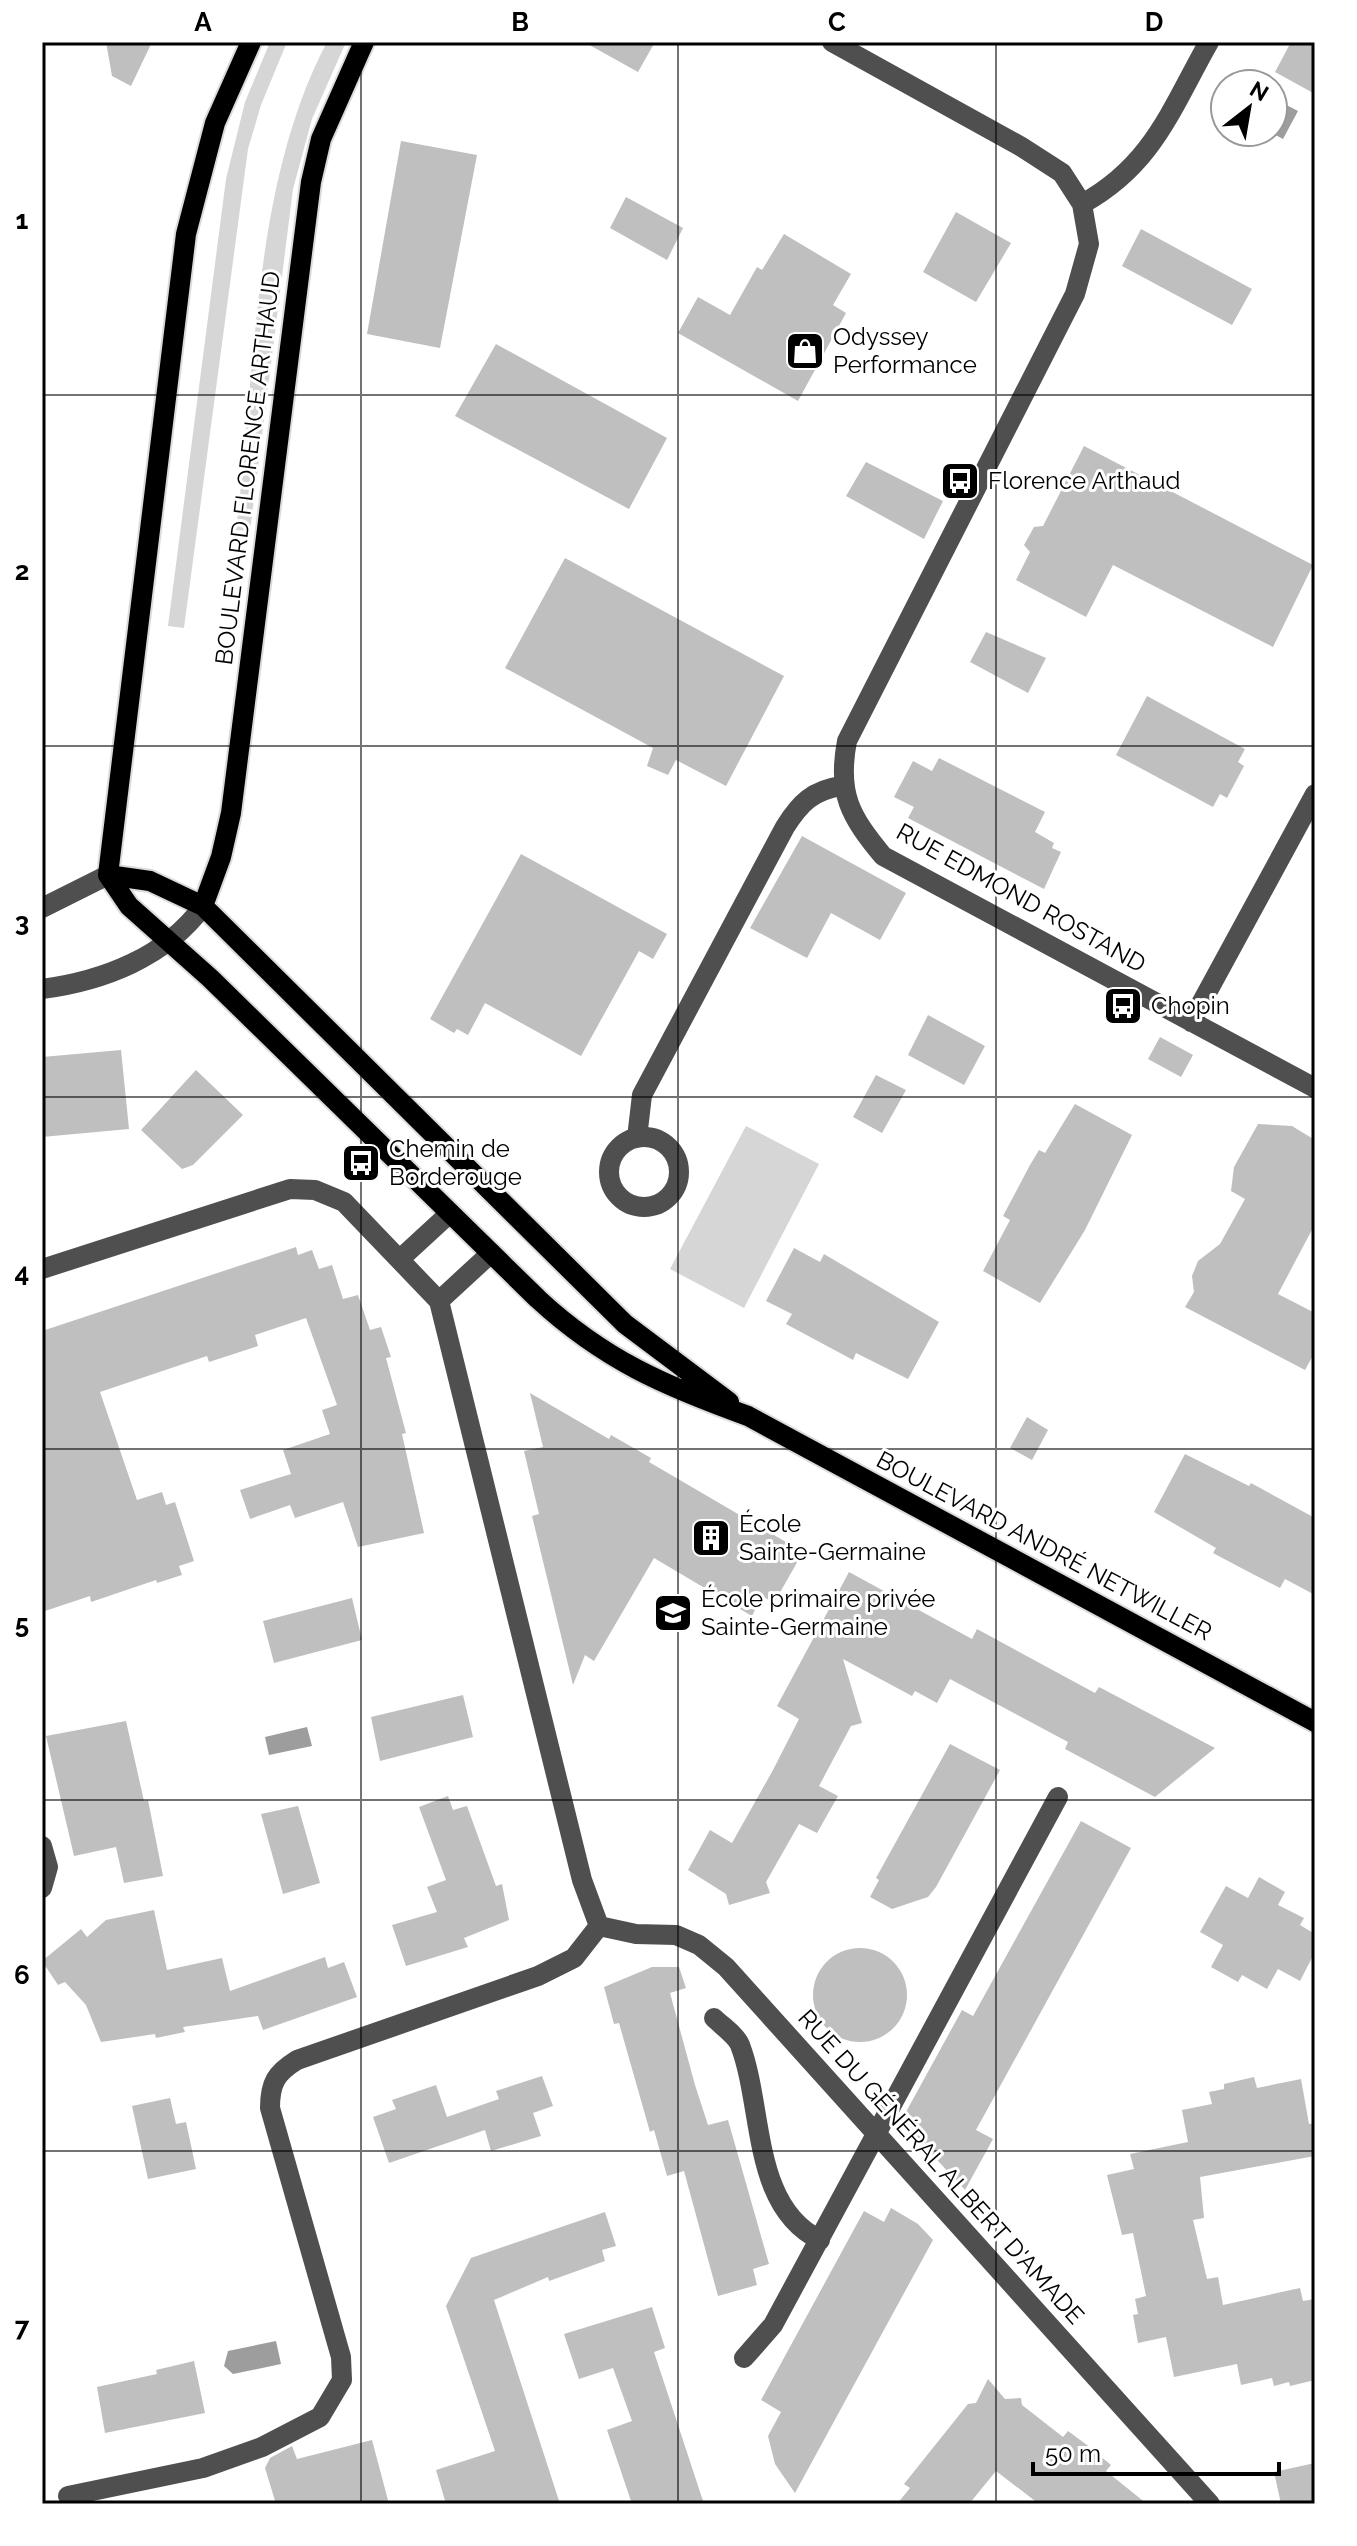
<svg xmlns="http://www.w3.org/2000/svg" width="1357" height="2546" viewBox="0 0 1357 2546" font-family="Raleway,sans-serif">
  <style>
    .green { fill: #d6d6d6 }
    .water { fill: #9d9d9d }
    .building { fill: #bfbfbf }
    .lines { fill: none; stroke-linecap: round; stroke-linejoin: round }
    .major-casing { stroke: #dbdbdb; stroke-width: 24 }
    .minor { stroke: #4f4f4f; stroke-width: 20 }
    .major { stroke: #000; stroke-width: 20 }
    .grid { fill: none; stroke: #000; stroke-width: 2; stroke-opacity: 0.55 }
    .labels { text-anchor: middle; stroke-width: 6; stroke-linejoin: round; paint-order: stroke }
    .poi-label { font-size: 24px; fill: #000; stroke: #fff; text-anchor: start }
    .street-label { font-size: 24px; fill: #000; stroke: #fff }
    .neatline { fill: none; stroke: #000; stroke-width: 3 }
    .grid-label { font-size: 26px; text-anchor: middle; font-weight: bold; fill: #000 }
  </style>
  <rect width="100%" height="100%" fill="#fff"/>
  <!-- green -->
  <path class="green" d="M 270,42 L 287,42 L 261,105 L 248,149 L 184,628 L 168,626 L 226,179 L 245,102 Z
    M 327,42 L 346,42 L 312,119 L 293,189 L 250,531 L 236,530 C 256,372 252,184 327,42 Z
    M 746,1126 L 819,1164 L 744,1308 L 670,1269 Z"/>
  <!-- water -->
  <path class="water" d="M 1273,98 L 1298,111 L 1283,139 L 1270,132 L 1273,132 Z
    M 307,1727 L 312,1746 L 269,1755 L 265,1737 Z
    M 276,2341 L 281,2364 L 233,2374 L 224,2366 L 228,2351 Z"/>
  <!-- building -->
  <path class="building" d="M 106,42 L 152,42 L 131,86 L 112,76 Z
    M 584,42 L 655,42 L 638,72 Z
    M 1291,42 L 1315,42 L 1315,94 L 1275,72 Z
    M 401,141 L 477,155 L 440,348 L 367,334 Z
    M 626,197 L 683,228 L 667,260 L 610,228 Z
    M 956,212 L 1011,243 L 976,302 L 923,272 Z
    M 1141,229 L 1252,289 L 1232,325 L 1122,266 Z
    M 784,234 L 851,274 L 833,305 L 846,313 L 798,401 L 678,333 L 698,297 L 730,315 L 757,267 L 762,270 Z
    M 496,344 L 667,438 L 629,509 L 455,416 Z
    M 1084,446 L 1313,565 L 1273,647 L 1113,565 L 1086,617 L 1016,580 L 1030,552 L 1024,545 L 1034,527 L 1043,526 Z
    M 866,462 L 943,501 L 924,539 L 846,496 Z
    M 565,558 L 784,676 L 726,786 L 676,760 L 668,775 L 647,766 L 653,748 L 505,668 Z
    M 986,632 L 1046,658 L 1028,693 L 970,662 Z
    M 1147,696 L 1245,749 L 1238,762 L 1244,766 L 1227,798 L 1220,794 L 1213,807 L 1116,755 Z
    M 939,758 L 1045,812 L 1035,832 L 1054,843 L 1052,848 L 1061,852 L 1044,889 L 908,818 L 914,807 L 894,797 L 913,761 L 932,771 Z
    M 802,836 L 906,893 L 880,940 L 831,913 L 807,958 L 750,928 Z
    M 521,854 L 667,934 L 653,959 L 639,951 L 581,1056 L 485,1003 L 468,1035 L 457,1029 L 454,1033 L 430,1019 Z
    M 928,1015 L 985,1046 L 964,1085 L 908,1055 Z
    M 1160,1037 L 1193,1055 L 1181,1077 L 1148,1059 Z
    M 121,1050 L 129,1129 L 42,1137 L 42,1057 Z
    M 196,1070 L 243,1115 L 193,1165 L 182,1169 L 141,1130 Z
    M 876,1075 L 906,1090 L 882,1133 L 853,1117 Z
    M 1075,1104 L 1132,1135 L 1085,1230 L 1040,1303 L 983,1271 L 1010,1220 L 1003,1216 L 1030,1165 L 1039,1150 L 1045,1153 Z
    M 1258,1124 L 1292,1126 L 1315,1140 L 1315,1224 L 1278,1294 L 1315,1313 L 1315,1352 L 1305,1370 L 1185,1307 L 1194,1292 L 1192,1276 L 1198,1261 L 1220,1244 L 1245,1199 L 1231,1191 L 1234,1167 Z
    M 296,1247 L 298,1255 L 312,1250 L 319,1269 L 332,1265 L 343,1299 L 358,1295 L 370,1330 L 381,1327 L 391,1357 L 386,1358 L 406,1433 L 402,1434 L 424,1533 L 358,1547 L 343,1502 L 295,1518 L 290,1505 L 250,1519 L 240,1490 L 291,1474 L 283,1450 L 330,1434 L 322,1410 L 337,1405 L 306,1318 L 255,1335 L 258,1346 L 209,1362 L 207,1356 L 100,1392 L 137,1500 L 162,1492 L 166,1505 L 175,1502 L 194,1561 L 179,1566 L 182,1575 L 157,1583 L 156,1580 L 91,1602 L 90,1596 L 42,1612 L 42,1331 Z
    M 794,1248 L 820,1262 L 824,1254 L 939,1322 L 908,1379 L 856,1353 L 853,1360 L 786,1324 L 792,1314 L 766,1301 Z
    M 530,1393 L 609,1439 L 611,1435 L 651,1458 L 649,1462 L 803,1552 L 774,1603 L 762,1596 L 752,1616 L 654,1558 L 594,1661 L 585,1655 L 573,1685 L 532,1516 L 539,1514 L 524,1451 L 543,1447 Z
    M 1027,1417 L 1048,1430 L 1032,1460 L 1010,1448 Z
    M 1185,1454 L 1249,1486 L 1251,1483 L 1315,1518 L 1315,1595 L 1285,1579 L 1280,1588 L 1245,1570 L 1213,1553 L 1216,1548 L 1154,1512 Z
    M 849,1572 L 972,1639 L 977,1629 L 1095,1693 L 1099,1687 L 1215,1748 L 1155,1797 L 1065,1749 L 1068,1742 L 950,1679 L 937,1703 L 915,1691 L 912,1696 L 843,1659 L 862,1723 L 851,1726 L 819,1786 L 838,1796 L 817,1833 L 799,1824 L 766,1882 L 770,1893 L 729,1905 L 726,1894 L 688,1870 L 710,1830 L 732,1843 L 773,1770 L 799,1719 L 777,1706 Z
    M 352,1598 L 362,1640 L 274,1663 L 263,1621 Z
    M 463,1695 L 473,1737 L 380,1761 L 371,1717 Z
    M 126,1721 L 144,1801 L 148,1800 L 163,1876 L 124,1883 L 116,1847 L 74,1856 L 46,1736 Z
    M 950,1744 L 1000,1770 L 936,1887 L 928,1897 L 892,1909 L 870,1897 L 879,1880 L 876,1878 Z
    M 448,1796 L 453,1810 L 467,1806 L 496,1886 L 502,1884 L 509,1920 L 464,1938 L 468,1947 L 406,1966 L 392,1925 L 437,1912 L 427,1887 L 446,1880 L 419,1807 Z
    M 298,1806 L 320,1883 L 283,1894 L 261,1814 Z
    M 1081,1821 L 1131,1848 L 976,2130 L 993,2139 L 965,2190 L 901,2121 L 962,2010 L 973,2016 Z
    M 1259,1877 L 1285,1892 L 1278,1905 L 1304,1918 L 1300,1925 L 1315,1934 L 1315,1952 L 1300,1981 L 1278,1969 L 1267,1989 L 1242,1975 L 1238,1982 L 1211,1967 L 1223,1945 L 1200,1932 L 1226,1886 L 1248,1898 Z
    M 154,1910 L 167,1970 L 222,1958 L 230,1991 L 325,1957 L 328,1968 L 344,1962 L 357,1997 L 263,2030 L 258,2016 L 183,2027 L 185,2032 L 156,2038 L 155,2034 L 101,2042 L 86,2005 L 65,1982 L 58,1985 L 42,1961 L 81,1929 L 87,1937 L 106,1920 Z
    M813 1995a47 47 0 1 1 94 0a47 47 0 1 1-94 0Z
    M 652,1967 L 679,1967 L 686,1988 L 670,1993 L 695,2085 L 708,2125 L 728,2120 L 769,2264 L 753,2269 L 757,2285 L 718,2296 L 684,2171 L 667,2176 L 654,2130 L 650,2132 L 619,2023 L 614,2024 L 604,1987 Z
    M 542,2076 L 553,2106 L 533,2113 L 541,2136 L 491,2151 L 485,2130 L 389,2163 L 373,2117 L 396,2109 L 392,2100 L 436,2085 L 447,2117 L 499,2099 L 496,2091 Z
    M 1254,2077 L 1257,2088 L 1301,2079 L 1309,2124 L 1315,2123 L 1315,2156 L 1200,2177 L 1204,2218 L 1193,2220 L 1207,2279 L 1218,2277 L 1223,2305 L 1300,2288 L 1303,2301 L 1315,2299 L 1315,2380 L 1290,2386 L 1289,2382 L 1274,2386 L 1272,2378 L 1241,2385 L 1237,2364 L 1174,2377 L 1166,2337 L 1138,2343 L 1133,2315 L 1138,2314 L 1135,2299 L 1146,2296 L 1133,2233 L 1122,2235 L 1107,2175 L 1134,2169 L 1130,2154 L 1188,2142 L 1182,2110 L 1212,2104 L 1209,2092 L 1224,2089 L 1224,2084 Z
    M 170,2098 L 176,2124 L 186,2122 L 196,2169 L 148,2179 L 132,2106 Z
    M 891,2208 L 918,2224 L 933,2240 L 795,2493 L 775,2464 L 768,2436 L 781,2412 L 761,2400 L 864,2211 L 884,2222 Z
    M 605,2212 L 616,2246 L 602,2250 L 605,2261 L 549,2281 L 548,2277 L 494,2300 L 560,2504 L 446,2504 L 436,2470 L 495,2451 L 446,2306 L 471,2258 Z
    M 652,2307 L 665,2348 L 654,2352 L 704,2504 L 632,2504 L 607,2430 L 632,2421 L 613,2368 L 579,2379 L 564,2334 Z
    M 194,2361 L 205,2413 L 105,2433 L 97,2387 L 157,2374 L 156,2370 Z
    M 988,2379 L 1005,2399 L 1021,2398 L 1022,2405 L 1063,2437 L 1068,2431 L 1087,2445 L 1111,2465 L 1106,2471 L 1147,2504 L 1039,2504 L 996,2471 L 969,2504 L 897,2504 L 910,2488 L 904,2484 L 968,2404 L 976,2403 Z
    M 372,2440 L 389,2504 L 276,2504 L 265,2468 L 270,2458 L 292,2446 L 297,2459 Z
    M 1315,2463 L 1315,2504 L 1281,2504 L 1274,2472 Z"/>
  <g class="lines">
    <!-- major casing -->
    <g class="major-casing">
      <path id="major" d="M 108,875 L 129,906 L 210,978 L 538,1299 C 604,1360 665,1386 748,1416 L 1315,1722
        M 108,875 L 186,234 L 215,123 L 251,42
        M 108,875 L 150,881 L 203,906 L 625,1324 L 729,1402
        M 203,906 L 221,857 L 231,813 L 311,182 L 321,139 L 364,42"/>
    </g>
    <!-- minor -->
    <path class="minor" d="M 832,42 L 1020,146 L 1062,173 L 1082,204 L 1089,244 L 1075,294 L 847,741 C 837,794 850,816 883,856 L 1315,1088
      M 1082,204 C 1153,165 1171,109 1209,42
      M 42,908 L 108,875
      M 42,989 C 103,981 166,957 203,906
      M 1191,1022 L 1315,794
      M609 1172a35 35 0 1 1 70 0a35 35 0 1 1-70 0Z
      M 637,1138 L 642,1095 L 785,827 C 800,803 813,790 842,786
      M 400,1259 L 450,1213
      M 42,1269 L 290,1189 L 315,1190 L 344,1202 L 439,1301 L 582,1880 L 599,1926
      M 439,1301 L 491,1253
      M 42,1846 L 48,1867 L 42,1888
      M 599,1926 L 636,1934 L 676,1935 L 699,1945 L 726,1967 L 1210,2504
      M 714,2018 C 722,2026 736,2035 740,2045 C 764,2108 751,2206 820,2240
      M 744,2358 L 773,2325 L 1058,1797
      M 68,2496 L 203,2468 L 262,2447 L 320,2417 L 342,2380 L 341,2357 L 270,2108 C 270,2083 276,2073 297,2060 L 538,1976 L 574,1958 L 599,1926"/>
    <!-- major -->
    <use href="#major" class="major"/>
  </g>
  <!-- grid -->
  <path class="grid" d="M 361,42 L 361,2504M 678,42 L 678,2504M 996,42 L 996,2504M 42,395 L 1315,395M 42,746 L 1315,746M 42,1097 L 1315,1097M 42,1449 L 1315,1449M 42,1800 L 1315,1800M 42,2151 L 1315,2151"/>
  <!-- icons -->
  <defs>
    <g id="shop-square" transform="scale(2)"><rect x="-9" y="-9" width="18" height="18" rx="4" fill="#000" stroke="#fff"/><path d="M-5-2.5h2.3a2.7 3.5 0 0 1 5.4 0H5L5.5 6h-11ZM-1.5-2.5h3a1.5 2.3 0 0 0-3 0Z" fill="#fff"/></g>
    <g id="bus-square" transform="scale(2)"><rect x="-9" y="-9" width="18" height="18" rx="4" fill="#000" stroke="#fff"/><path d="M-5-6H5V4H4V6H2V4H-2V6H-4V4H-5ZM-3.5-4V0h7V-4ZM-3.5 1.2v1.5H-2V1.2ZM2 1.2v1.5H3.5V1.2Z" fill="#fff"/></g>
    <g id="building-square" transform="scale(2)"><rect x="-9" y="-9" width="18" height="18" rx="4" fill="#000" stroke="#fff"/><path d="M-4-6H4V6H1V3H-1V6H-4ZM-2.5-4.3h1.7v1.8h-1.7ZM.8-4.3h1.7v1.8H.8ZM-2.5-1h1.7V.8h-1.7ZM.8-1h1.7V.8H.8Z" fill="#fff"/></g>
    <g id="school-square" transform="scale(2)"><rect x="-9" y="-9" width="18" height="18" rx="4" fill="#000" stroke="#fff"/><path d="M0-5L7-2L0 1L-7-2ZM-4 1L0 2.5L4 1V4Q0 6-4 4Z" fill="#fff"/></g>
  </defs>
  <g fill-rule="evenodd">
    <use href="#shop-square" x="805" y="351"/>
    <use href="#bus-square" x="960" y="481"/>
    <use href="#bus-square" x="1123" y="1006"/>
    <use href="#bus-square" x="361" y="1163"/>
    <use href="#building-square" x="711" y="1538"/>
    <use href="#school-square" x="673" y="1613"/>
  </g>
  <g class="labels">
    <!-- poi labels -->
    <g class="poi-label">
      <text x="833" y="345">Odyssey<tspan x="833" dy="28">Performance</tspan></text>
      <text x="988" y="489">Florence Arthaud</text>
      <text x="1151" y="1014">Chopin</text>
      <text x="389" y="1157">Chemin de<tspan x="389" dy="28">Borderouge</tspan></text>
      <text x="739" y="1532">École<tspan x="739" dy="28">Sainte-Germaine</tspan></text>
      <text x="701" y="1607">École primaire privée<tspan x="701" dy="28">Sainte-Germaine</tspan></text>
    </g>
    <!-- street labels -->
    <g class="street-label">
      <text transform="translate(248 468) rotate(-83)" y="8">BOULEVARD FLORENCE ARTHAUD</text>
      <text transform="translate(1021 898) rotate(29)" y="8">RUE EDMOND ROSTAND</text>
      <text transform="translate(1044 1546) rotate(28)" y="8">BOULEVARD ANDRÉ NETWILLER</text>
      <text transform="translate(941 2167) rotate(48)" y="8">RUE DU GÉNÉRAL ALBERT D'AMADE</text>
    </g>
  </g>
  <!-- border -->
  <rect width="1357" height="2546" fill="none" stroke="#ffffff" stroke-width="88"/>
  <!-- north arrow -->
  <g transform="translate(1249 108) rotate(31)"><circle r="38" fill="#ffffff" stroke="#999999" stroke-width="2"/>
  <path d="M0-6L14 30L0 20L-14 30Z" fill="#000000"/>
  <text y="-12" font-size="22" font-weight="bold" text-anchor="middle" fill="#000000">N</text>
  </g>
  <!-- scale -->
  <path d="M1033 2462v12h246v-12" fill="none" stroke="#000000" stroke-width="4"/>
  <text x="1045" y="2462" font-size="24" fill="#000000" stroke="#ffffff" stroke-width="6" paint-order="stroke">50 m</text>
  <rect x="44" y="44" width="1269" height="2458" class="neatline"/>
  <g class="grid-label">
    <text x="203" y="31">A</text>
    <text x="520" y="31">B</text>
    <text x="837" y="31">C</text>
    <text x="1154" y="31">D</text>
    <text x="22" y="229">1</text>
    <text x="22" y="580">2</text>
    <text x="22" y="931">3</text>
    <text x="22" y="1282">4</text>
    <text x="22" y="1633">5</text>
    <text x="22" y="1984">6</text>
    <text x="22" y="2336">7</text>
  </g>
</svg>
